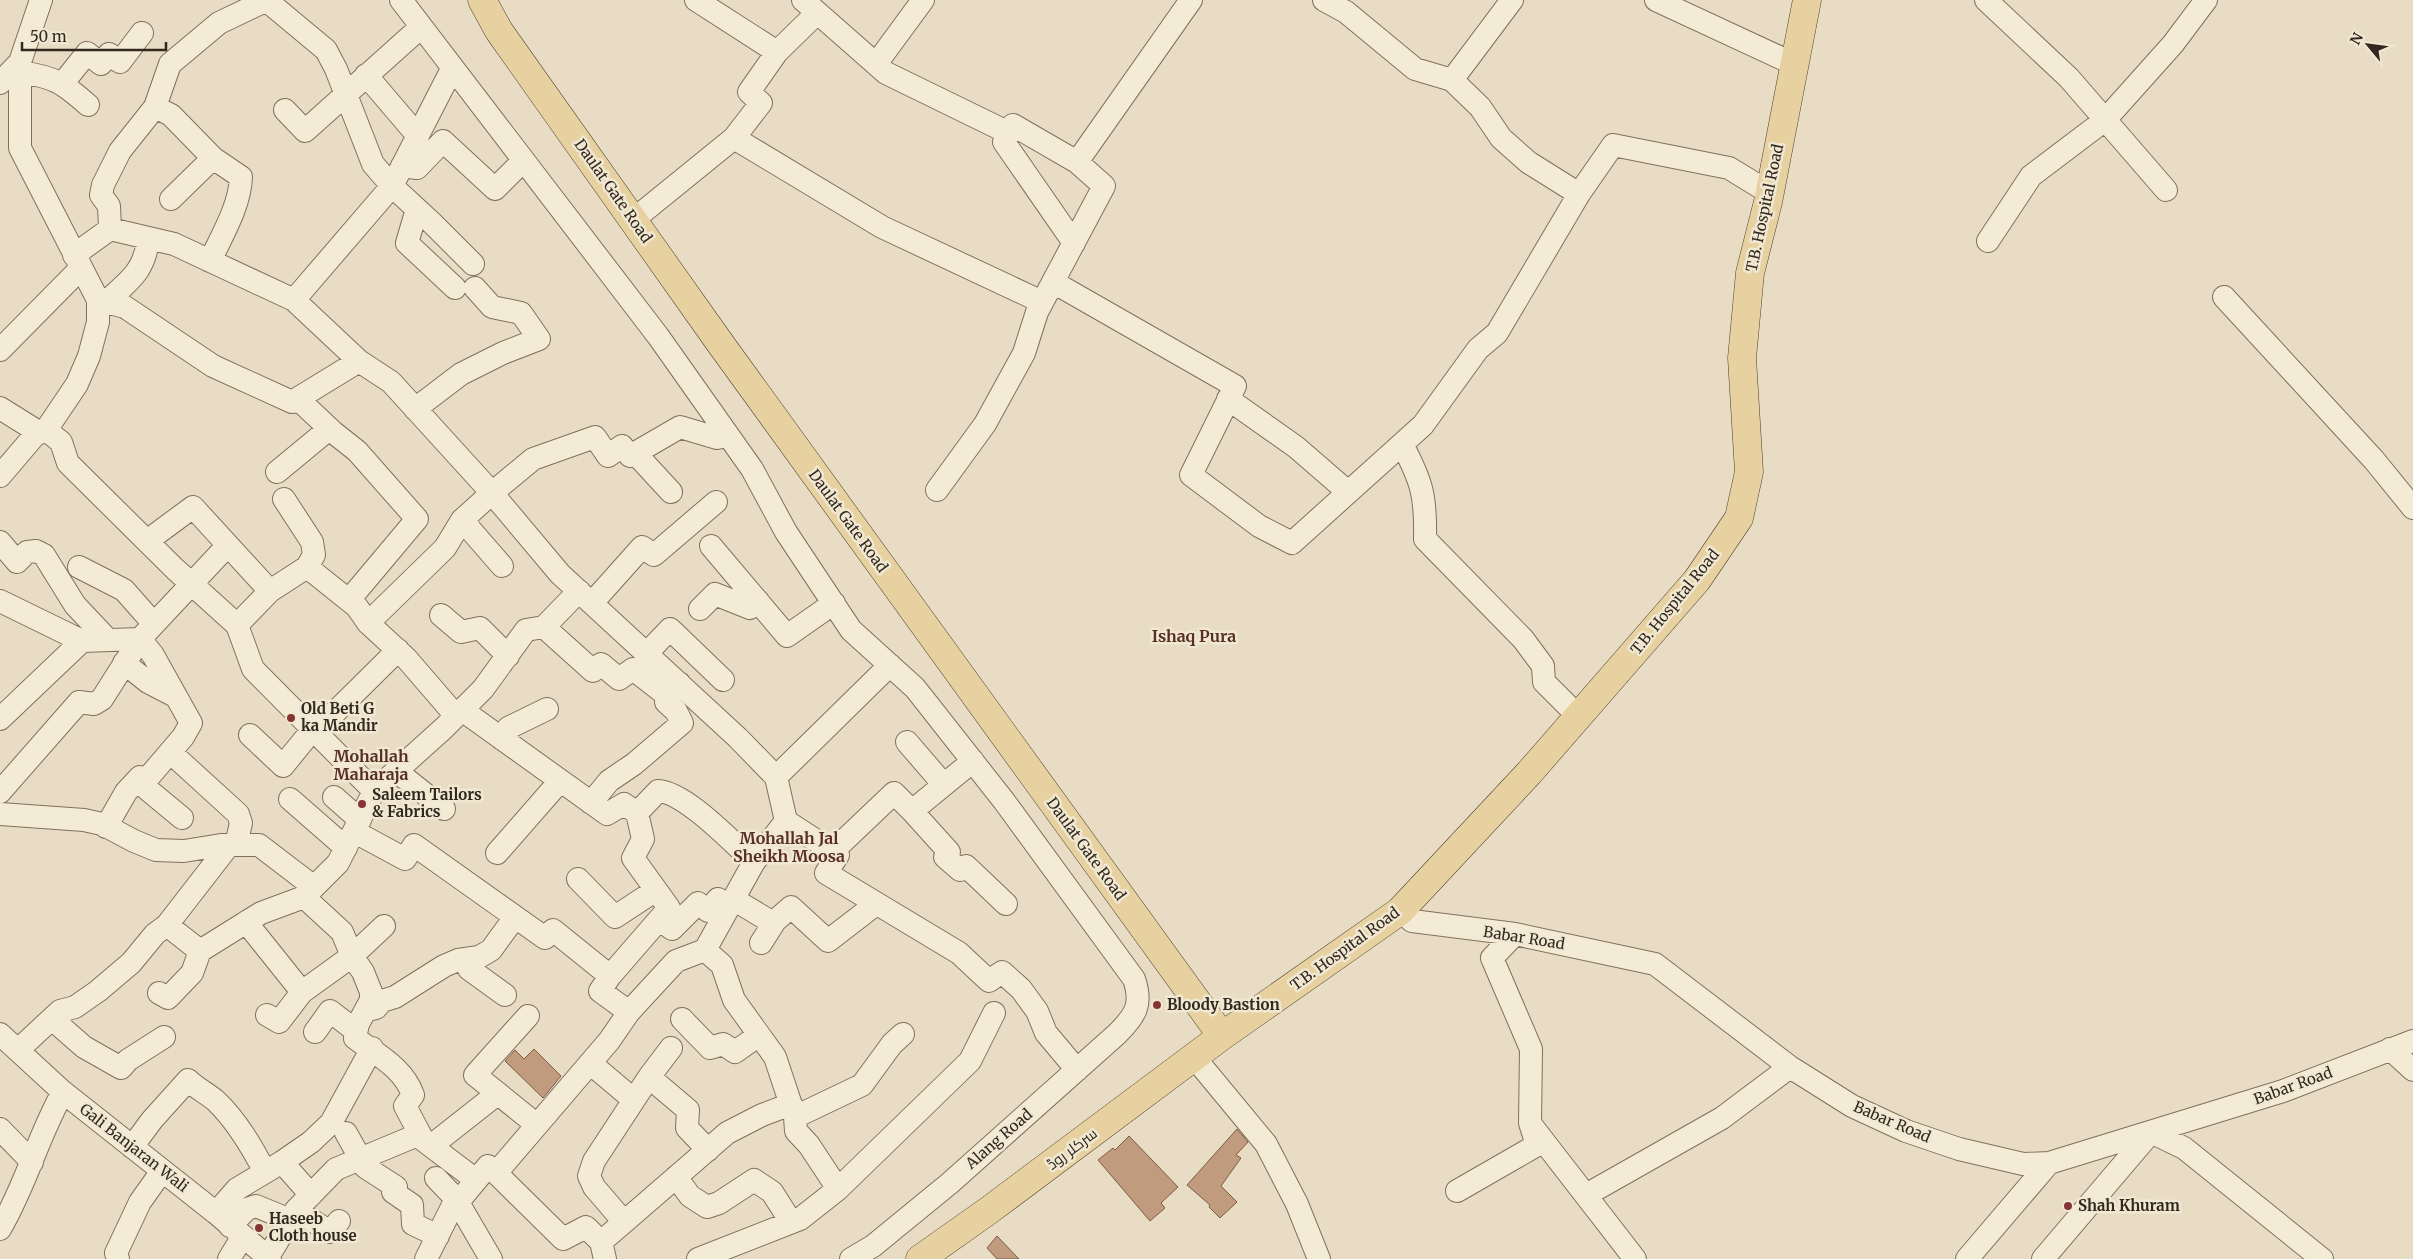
<svg xmlns="http://www.w3.org/2000/svg" width="2413" height="1259" viewBox="0 0 2413 1259" font-family="Merriweather,Cairo,serif">
  <style>
    .building { fill: #c19b7e; stroke: #7c5c45 }
    .lines { fill: none; stroke-linecap: round; stroke-linejoin: round }
    .minor-casing { stroke: #80705c; stroke-width: 24 }
    .major-casing { stroke: #4e3f30; stroke-width: 29 }
    .minor { stroke: #f4ebd6; stroke-width: 22 }
    .major { stroke: #e7d1a0; stroke-width: 28 }
    .poi-dot { fill: #873534; stroke: #f0e8d2; stroke-width: 2 }
    .labels { text-anchor: middle; stroke-width: 5; stroke-linejoin: round; paint-order: stroke }
    .street-label { font-size: 15px; fill: #32281f; stroke: #f0e8d2 }
    .poi-label { font-size: 15px; font-weight: bold; fill: #32281f; stroke: #f0e8d2; text-anchor: start }
    .neighbourhood-label { font-size: 16px; font-weight: bold; fill: #592f23; stroke: #f0e8d2 }
  </style>
  <rect width="100%" height="100%" fill="#e8ddc4"/>
  <!-- building -->
  <path class="building" d="M 534,1049 L 561,1076 L 543,1098 L 505,1061 L 515,1050 L 524,1059 Z
    M 1237,1129 L 1248,1142 L 1236,1155 L 1241,1158 L 1221,1186 L 1237,1202 L 1220,1218 L 1209,1207 L 1210,1205 L 1187,1185 Z
    M 1129,1136 L 1178,1187 L 1161,1203 L 1165,1208 L 1150,1221 L 1098,1160 L 1113,1148 L 1115,1150 Z
    M 997,1236 L 1019,1259 L 997,1259 L 987,1248 Z"/>
  <g class="lines">
    <!-- minor casing -->
    <g class="minor-casing">
      <path id="minor" d="M 266,0 L 326,50 L 336,69 L 373,164 L 392,186 L 431,222 L 473,264
        M 401,0 L 658,336 L 752,469 L 786,532 L 851,630 L 915,688 L 1004,801 L 1134,979 C 1143,1005 1135,1016 1117,1034 L 950,1183 L 873,1246 L 851,1259
        M 696,0 L 777,52
        M 803,0 L 886,73 L 1009,133
        M 1324,0 L 1346,12 L 1415,69 L 1452,80 L 1480,107 L 1501,138 L 1528,162 L 1579,194
        M 1656,0 L 1794,64
        M 1986,0 L 2069,78 L 2166,190
        M 876,64 L 923,0
        M 20,72 C 54,77 62,82 88,105
        M 366,75 L 418,136
        M 1452,80 L 1512,0
        M 0,83 L 20,62 L 41,0
        M 63,83 L 87,53 L 101,64 L 109,54 L 120,62 L 142,33
        M 155,107 L 171,115 L 213,158 L 241,177 C 240,206 222,235 210,261
        M 285,110 L 305,131 L 421,27
        M 734,138 L 882,227 L 1042,302
        M 1077,162 L 1191,0
        M 402,166 L 417,168 L 443,141 L 495,189 L 523,161
        M 171,199 L 213,158
        M 417,209 L 407,243 L 455,288
        M 633,220 L 734,138 L 761,103 L 749,92 L 777,52 L 817,13
        M 110,229 L 109,206 L 101,195 L 103,185 L 120,151 L 155,107 L 170,64 L 219,23 L 265,1
        M 1988,241 L 2031,176 L 2105,120 L 2173,44 L 2206,0
        M 74,255 L 110,229 L 174,244 L 294,300 L 359,361 L 391,382 L 492,493 L 560,574 L 738,738 L 776,777 L 890,665
        M 1053,282 L 1235,386 L 1191,475 L 1259,526 L 1292,543 L 1423,425 L 1478,349 L 1497,333 L 1579,194 L 1613,145 L 1729,168 L 1770,193
        M 2224,297 L 2374,460 L 2413,508
        M 98,300 L 125,307 L 213,366 L 292,402 L 359,361
        M 294,300 L 392,186 L 452,69
        M 106,302 C 129,281 145,271 148,239
        M 0,350 L 81,268
        M 298,399 L 333,432 L 357,451 L 417,519 L 349,600
        M 1228,399 L 1296,447 L 1348,492
        M 0,408 L 40,433
        M 415,409 L 461,374 L 503,353 L 539,339 L 521,313 L 492,307 L 475,288
        M 46,430 L 61,442 L 68,463 L 175,569 L 237,625 L 253,669 L 374,791
        M 1402,444 C 1422,482 1426,496 1425,539 L 1523,639 L 1543,666 L 1544,682 L 1579,717
        M 635,453 L 671,492
        M 277,472 L 329,429
        M 0,476 L 35,435 L 46,430 L 77,384 L 89,356 L 98,322 L 98,300 L 20,148 L 20,62
        M 937,490 L 985,424 L 1024,353 L 1037,312 L 1104,186 L 1077,162 L 1013,125 L 1004,142 L 1074,243
        M 462,520 L 502,566
        M 147,541 L 193,507 L 270,591
        M 0,542 L 17,562 L 27,552 L 36,551 L 44,555 L 75,605 L 108,640
        M 711,546 L 787,636 L 834,603
        M 79,567 L 124,590 L 154,624
        M 307,567 L 357,607 L 368,623 L 406,658 L 456,716
        M 0,601 L 82,641
        M 592,603 L 642,547 L 654,555 L 716,502
        M 700,609 L 715,594 L 750,608 L 758,601
        M 441,615 L 461,632 L 480,628 L 508,656
        M 368,623 L 445,548 L 462,520 L 492,493 L 533,459 L 595,437 L 608,456 L 622,446 L 630,456 L 680,427 L 717,438 L 728,436
        M 237,625 L 270,591 L 307,567 L 314,555 L 312,542 L 284,499
        M 544,627 L 593,671 L 601,664 L 619,679 L 633,669 L 669,697
        M 647,653 L 670,629 L 723,680
        M 124,663 L 148,682 L 175,696
        M 462,710 L 607,814 L 624,804 L 637,813 L 658,791 C 685,792 733,843 754,862
        M 0,719 L 82,641 L 140,639 L 228,545
        M 315,732 L 398,650
        M 250,735 L 283,766 L 313,729
        M 502,739 L 508,728 L 547,709
        M 907,742 L 944,785
        M 170,752 L 238,814 L 241,823 L 236,845
        M 396,771 L 444,809
        M 147,779 L 147,789 L 182,818
        M 0,792 L 79,702 L 94,704 L 102,699 L 140,639 L 153,655 L 191,723 L 183,737 L 147,779 L 140,777 L 126,792 L 106,827
        M 334,797 L 360,820
        M 290,799 L 346,848
        M 591,803 L 609,781 L 634,764 L 682,723 L 676,711 L 666,702 L 679,683
        M 912,811 L 949,852 L 945,857 L 960,870 L 966,866 L 1006,904
        M 0,814 L 84,820 L 102,824 L 134,841 L 156,850 L 184,851 L 221,845 L 259,845 L 314,887
        M 786,821 L 838,855 L 826,873 L 959,953 L 989,981 L 1002,972 L 1021,989 L 1037,1011 L 1046,1033 L 1077,1070
        M 355,832 L 405,859 L 414,845 L 545,938 L 553,930 L 610,976 L 600,991 L 629,1012
        M 833,851 L 894,793 L 912,811 L 973,761
        M 497,853 L 560,781
        M 578,879 L 615,917 L 656,890
        M 304,897 L 342,932 L 352,956 L 363,972 L 371,992 L 371,1000 L 358,1024 L 355,1038 C 377,1055 403,1067 413,1095 L 405,1106 L 423,1140 L 476,1180
        M 733,899 L 773,923
        M 1400,911 L 1412,921 L 1515,934 L 1655,964 L 1790,1067 L 1852,1106 L 1906,1131 L 1959,1149 L 2023,1164 L 2049,1163 L 2283,1091 L 2413,1041
        M 660,920 L 672,929 L 698,903 L 708,911 L 718,899 L 729,907
        M 246,922 L 302,992 L 279,1022 L 267,1015
        M 167,925 L 229,845
        M 761,943 L 775,921 L 791,907 L 828,941 L 876,904
        M 705,950 L 722,965 L 734,1000 L 775,1057 L 795,1117 L 862,1085 L 892,1044 L 903,1034
        M 464,959 L 469,969 L 505,995
        M 610,976 L 669,908 L 633,858 L 643,839 L 637,813
        M 302,992 L 352,956 L 384,926
        M 159,993 L 168,998 L 192,973 L 200,951
        M 365,1011 L 376,1008 L 382,1001 L 395,997 L 444,966 L 458,960 L 479,957 L 491,950 L 515,917
        M 528,1016 L 475,1075 L 537,1125
        M 52,1019 L 84,1047 L 121,1068 L 128,1060 L 164,1037
        M 682,1019 L 710,1048 L 723,1044 L 735,1052 L 759,1035
        M 315,1032 L 330,1011 L 356,1031
        M 0,1034 L 63,1092 L 216,1213 L 270,1259
        M 2390,1049 L 2413,1070
        M 18,1050 L 60,1011 L 75,1007 L 98,991 L 131,963 L 155,934 L 167,925 L 200,951 L 261,913 L 304,897 L 338,863 L 374,791 L 444,728 L 483,689 L 526,630 L 544,627 L 579,591
        M 1194,1057 L 1266,1144 L 1297,1204 L 1319,1259
        M 590,1063 L 634,1100
        M 649,1077 L 688,1110 L 687,1128 L 708,1150
        M 795,1117 L 796,1131 L 809,1145 L 838,1189
        M 1532,1126 L 1635,1259
        M 0,1129 L 32,1162
        M 346,1133 L 365,1167 L 396,1187 L 393,1192 L 412,1205 L 413,1224 L 438,1236
        M 431,1146 L 497,1094
        M 132,1147 L 152,1120 L 188,1080 C 196,1088 208,1094 216,1101 C 237,1121 252,1147 265,1172
        M 282,1162 L 311,1195
        M 496,1173 L 563,1239 L 586,1227 L 601,1242
        M 676,1177 L 690,1196 L 707,1207 L 719,1203 L 754,1180 L 772,1192 L 791,1222
        M 436,1178 L 456,1199 L 491,1259
        M 1457,1191 L 1537,1145 L 1530,1123 L 1531,1049 L 1492,958 L 1515,934
        M 1586,1195 L 1722,1118 L 1790,1067
        M 458,1202 L 488,1166 L 496,1173 L 609,1041 L 629,1012 L 676,961 L 705,950 L 754,862 L 786,821 L 776,777
        M 296,1210 L 330,1232 L 339,1221
        M 216,1213 L 237,1189 L 282,1162 L 311,1142 L 331,1123 L 372,1048
        M 624,1222 L 594,1187 L 589,1176 L 594,1161 L 649,1077 L 671,1048
        M 230,1226 L 247,1209 L 256,1206 L 290,1220
        M 0,1229 C 26,1185 38,1136 63,1092
        M 268,1257 L 296,1210 L 336,1169 L 420,1134
        M 118,1259 L 116,1253 L 140,1202 L 162,1171
        M 229,1259 L 243,1236
        M 426,1259 L 456,1199
        M 605,1259 L 601,1242 L 727,1133 L 762,1115 L 791,1104
        M 698,1259 L 800,1219 L 838,1189 L 970,1061 L 994,1013
        M 1967,1259 L 2049,1163
        M 2043,1259 L 2151,1132 L 2184,1148 L 2322,1259"/>
    </g>
    <!-- major casing -->
    <g class="major-casing">
      <path id="major" d="M 482,0 L 499,31 L 720,343 L 1222,1036
        M 920,1259 L 988,1211 L 1222,1036 L 1400,911 L 1529,773 L 1697,580 L 1739,518 L 1749,472 L 1742,358 L 1750,273 L 1768,202 L 1807,0"/>
    </g>
    <!-- minor -->
    <use href="#minor" class="minor"/>
    <!-- major -->
    <use href="#major" class="major"/>
  </g>
  <!-- markers -->
  <g class="poi-dot">
    <circle cx="291" cy="718" r="5"/>
    <circle cx="362" cy="804" r="5"/>
    <circle cx="1157" cy="1005" r="5"/>
    <circle cx="2068" cy="1206" r="5"/>
    <circle cx="259" cy="1228" r="5"/>
  </g>
  <g class="labels">
    <!-- street labels -->
    <g class="street-label">
      <text transform="translate(613 191) rotate(55)" y="5">Daulat Gate Road</text>
      <text transform="translate(1765 208) rotate(-78)" y="5">T.B. Hospital Road</text>
      <text transform="translate(848 521) rotate(54)" y="5">Daulat Gate Road</text>
      <text transform="translate(1675 602) rotate(-51)" y="5">T.B. Hospital Road</text>
      <text transform="translate(1086 849) rotate(54)" y="5">Daulat Gate Road</text>
      <text transform="translate(1524 938) rotate(9)" y="5">Babar Road</text>
      <text transform="translate(1345 949) rotate(-36)" y="5">T.B. Hospital Road</text>
      <text transform="translate(2293 1086) rotate(-20)" y="5">Babar Road</text>
      <text transform="translate(1892 1122) rotate(23)" y="5">Babar Road</text>
      <text transform="translate(999 1139) rotate(-41)" y="5">Alang Road</text>
      <text transform="translate(134 1148) rotate(38)" y="5">Gali Banjaran Wali</text>
      <text transform="translate(1072 1149) rotate(-37)" y="5">سرکلر روڈ</text>
    </g>
    <!-- poi labels -->
    <g class="poi-label">
      <text x="301" y="714">Old Beti G<tspan x="301" dy="17">ka Mandir</tspan></text>
      <text x="372" y="800">Saleem Tailors<tspan x="372" dy="17">&amp; Fabrics</tspan></text>
      <text x="1167" y="1010">Bloody Bastion</text>
      <text x="2078" y="1211">Shah Khuram</text>
      <text x="269" y="1224">Haseeb<tspan x="269" dy="17">Cloth house</tspan></text>
    </g>
    <!-- neighbourhood labels -->
    <g class="neighbourhood-label">
      <text x="1194" y="642">Ishaq Pura</text>
      <text x="371" y="762">Mohallah<tspan x="371" dy="18">Maharaja</tspan></text>
      <text x="789" y="844">Mohallah Jal<tspan x="789" dy="18">Sheikh Moosa</tspan></text>
    </g>
  </g>
  <!-- north arrow -->
  <g transform="translate(2368 45) rotate(299)" stroke="#f0e8d2" stroke-width="4" paint-order="stroke">
  <path d="M0-4L9 19L0 12L-9 19Z" fill="#32281f"/>
  <text y="-8" font-size="14" font-weight="bold" text-anchor="middle" fill="#32281f">N</text>
  </g>
  <!-- scale -->
  <path d="M22 42v8h144v-8" fill="none" stroke="#32281f" stroke-width="2.5"/>
  <text x="30" y="42" font-size="15" fill="#32281f" stroke="#f0e8d2" stroke-width="4" paint-order="stroke">50 m</text>
</svg>
